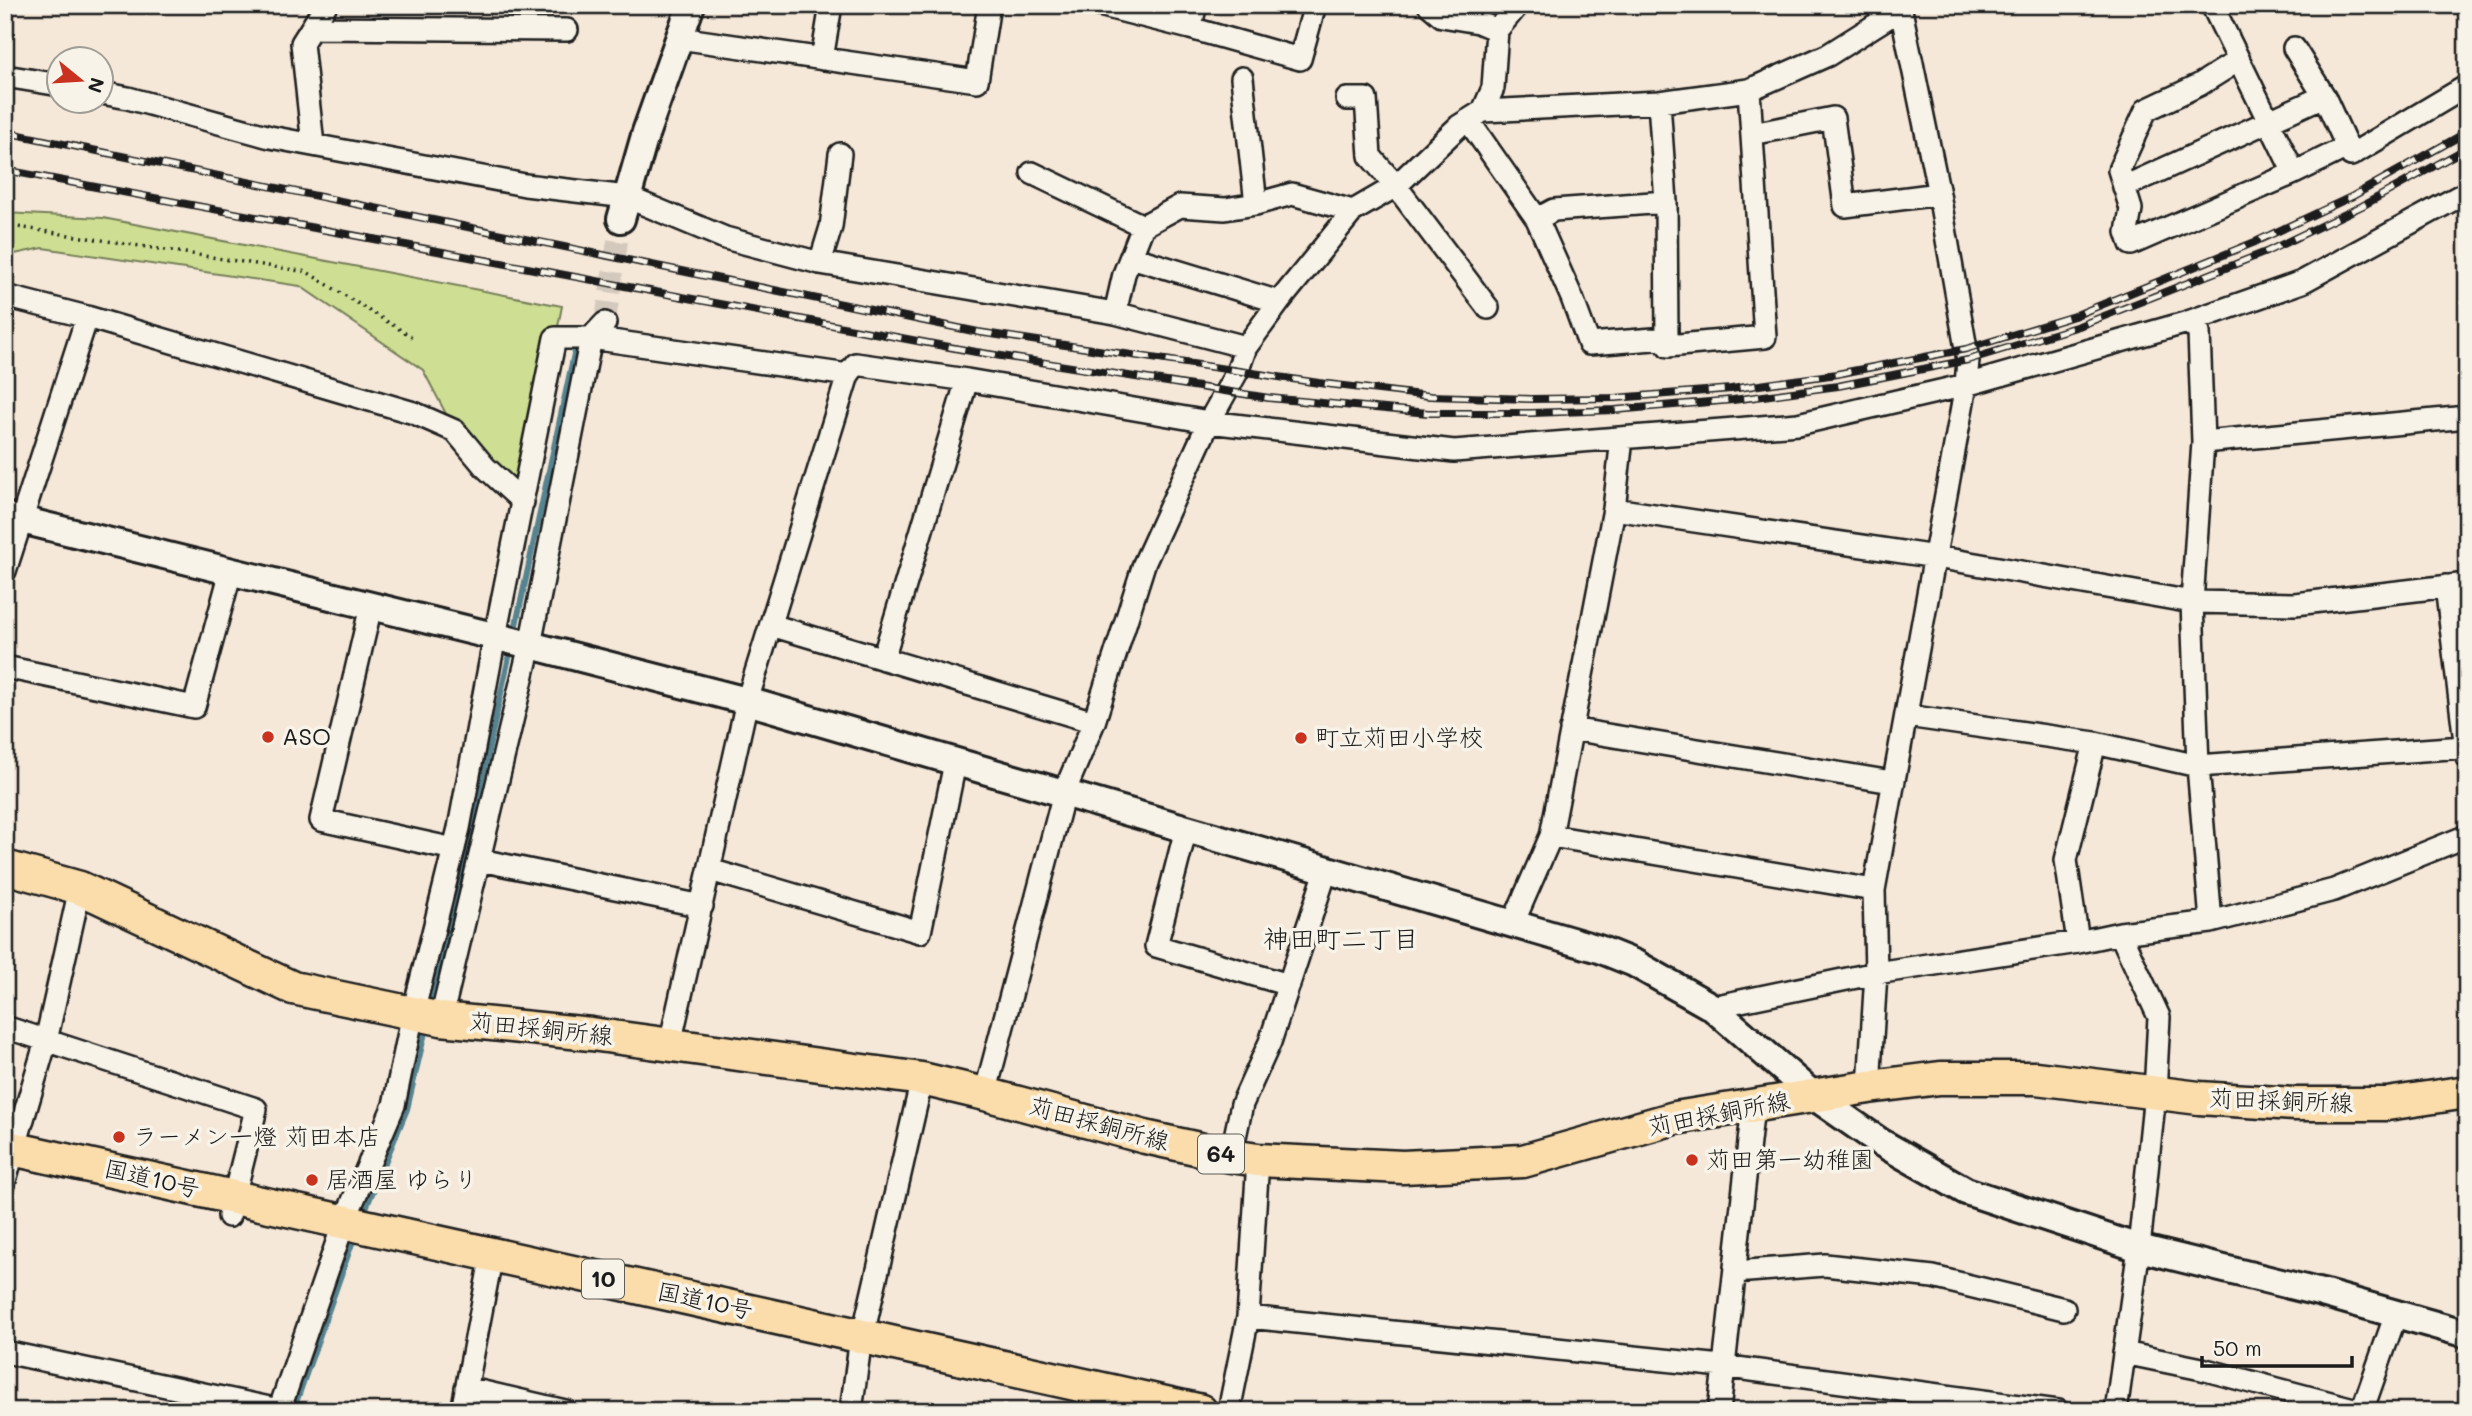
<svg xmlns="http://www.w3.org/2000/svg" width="2472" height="1416" viewBox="0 0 2472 1416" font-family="Mali,'Klee One',sans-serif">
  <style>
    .green { fill: #cedf93; stroke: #757e58; stroke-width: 2 }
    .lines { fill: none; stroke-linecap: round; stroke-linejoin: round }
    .stream { stroke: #568390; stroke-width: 6 }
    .minor-tunnel { stroke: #d4c9bd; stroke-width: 21; stroke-dasharray: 21 10; stroke-linecap: butt }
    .minor-casing { stroke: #1c1c1c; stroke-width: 26 }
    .tertiary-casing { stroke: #1c1c1c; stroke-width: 32 }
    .primary-casing { stroke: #1c1c1c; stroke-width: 37 }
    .trunk-casing { stroke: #1c1c1c; stroke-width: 38 }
    .path { stroke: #1c1c1c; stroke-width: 3.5; stroke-dasharray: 2 5; stroke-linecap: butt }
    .minor { stroke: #f7f3e8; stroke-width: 21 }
    .tertiary { stroke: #f7f3e8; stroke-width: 26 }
    .primary { stroke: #fbddab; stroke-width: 32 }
    .trunk { stroke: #fbddab; stroke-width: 33 }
    .rail-casing { stroke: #1c1c1c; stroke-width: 8 }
    .rail { stroke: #f7f3e8; stroke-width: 5; stroke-dasharray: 16; stroke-linecap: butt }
    .poi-dot { fill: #c8321e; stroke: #f7f3e8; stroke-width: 2.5 }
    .labels { text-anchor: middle; stroke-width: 7; stroke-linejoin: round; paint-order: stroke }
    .shield { fill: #f7f3e8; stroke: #5e5c59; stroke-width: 2 }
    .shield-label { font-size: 23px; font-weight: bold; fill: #1c1c1c }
    .poi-label { font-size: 24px; fill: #1c1c1c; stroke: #f7f3e8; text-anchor: start }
    .street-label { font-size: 24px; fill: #1c1c1c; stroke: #f7f3e8 }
    .neighbourhood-label { font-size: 26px; fill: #1c1c1c; stroke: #f7f3e8 }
  </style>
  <rect width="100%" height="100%" fill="#f5e8d9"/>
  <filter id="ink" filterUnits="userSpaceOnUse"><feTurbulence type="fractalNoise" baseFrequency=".0143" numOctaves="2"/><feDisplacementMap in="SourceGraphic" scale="14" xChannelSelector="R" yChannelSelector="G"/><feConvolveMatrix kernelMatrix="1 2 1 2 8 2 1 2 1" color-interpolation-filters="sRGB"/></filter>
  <g filter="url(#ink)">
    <!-- green -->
    <path class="green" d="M 5,213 L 103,218 L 562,306 L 523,502 L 455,431 L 423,370 L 300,286 L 43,248 L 5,256 Z"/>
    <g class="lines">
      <!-- stream -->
      <path class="stream" d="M 514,634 L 577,340
        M 431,1007 L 511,648
        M 363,1215 L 407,1109 L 427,1024
        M 293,1411 L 355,1235"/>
      <!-- minor-tunnel -->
      <path class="minor-tunnel" d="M 605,323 L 621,219"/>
      <!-- minor casing -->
      <g class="minor-casing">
        <path id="minor" d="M 1099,5 L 1190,28 L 1300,59 L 1315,5
          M 1429,5 L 1442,16 L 1478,22 L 1497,30
          M 2217,5 L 2213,7 L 2294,173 L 2131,244 L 2127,232 L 2131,209 L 2119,170 L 2146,110 L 2199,85 L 2239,60
          M 312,28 L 567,30
          M 1190,28 L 1196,5
          M 679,38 L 977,81 L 989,5
          M 822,59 L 831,5
          M 5,76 L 60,85
          M 1242,78 L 1256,204
          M 102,93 L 128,98 L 270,137 L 525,185 L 627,197 L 725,238 L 820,263 L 1115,313 L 1246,347
          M 2324,96 L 2351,155 L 2467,86
          M 1347,99 L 1366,99 L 1370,156 L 1396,186 L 1488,308
          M 1483,111 L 1493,88 L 1497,30 L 1518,5
          M 1468,120 L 1537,219 L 1572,298 L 1589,344 L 1667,338 L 1666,202 L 1659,102
          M 1752,134 L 1833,118 L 1845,206 L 1939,194
          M 313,145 L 302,43 L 326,5
          M 1032,173 L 1143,226
          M 2294,173 L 2347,147
          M 2124,187 L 2324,96 L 2294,48
          M 1537,219 L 1554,210 L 1666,202
          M 1131,257 L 1279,302
          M 820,263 L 831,227 L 840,154
          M 5,296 L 87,317 L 414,413 L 455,431 L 485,467 L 523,502
          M 1115,313 L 1124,274 L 1143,226 L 1180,206 L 1225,209 L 1256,204 L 1292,194 L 1353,211
          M 2188,322 L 2199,332 L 2203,442 L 2192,602 L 2198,766 L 2211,922
          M 1667,338 L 1668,346 L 1765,337 L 1749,90
          M 2203,442 L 2467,417
          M 1614,509 L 1936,557 L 2192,602 L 2295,604 L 2467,584
          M 5,571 L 87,317
          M 2446,586 L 2467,758
          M 371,606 L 321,820 L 454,849
          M 771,625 L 1094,722
          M 883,659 L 967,380
          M 5,667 L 194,707 L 231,571
          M 1907,716 L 2095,743 L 2198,766 L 2464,747
          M 1571,729 L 1892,782
          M 1186,829 L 1156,946 L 1289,985
          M 1551,836 L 1874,890
          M 480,860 L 702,906
          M 710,870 L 920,932 L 955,763
          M 1513,923 L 1551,836 L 1614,509 L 1622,438
          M 2078,942 L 2066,860 L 2095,743
          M 1712,1007 L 1876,973 L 2078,942 L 2120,933 L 2211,922 L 2334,890 L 2467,836
          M 441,1019 L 530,645 L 591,338 L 605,323
          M 5,1027 L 256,1109 L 229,1216
          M 670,1044 L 747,701 L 848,375 L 856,364 L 967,380 L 1209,422 L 1454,451 L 1798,424 L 1966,385 L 2188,322 L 2302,282 L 2467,192
          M 1869,1087 L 1876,973 L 1874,890 L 1966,385 L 1968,360 L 1939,194 L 1900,5
          M 985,1094 L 1064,793 L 1094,722 L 1144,564 L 1209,422 L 1237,372 L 1246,347 L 1279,302 L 1353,211 L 1396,186 L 1459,126 L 1483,111 L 1659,102 L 1749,90 L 1828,55 L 1901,9
          M 1231,1156 L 1242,1104 L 1270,1042 L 1326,871
          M 5,1180 L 46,1041 L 80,888
          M 1735,1272 L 1825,1265 L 1933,1277 L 2064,1309
          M 1248,1317 L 1722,1366 L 2058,1411
          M 5,1352 L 279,1410
          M 2124,1353 L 2202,1369 L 2361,1411
          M 466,1388 L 565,1411
          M 279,1411 L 344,1222 L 394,1105 L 413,1013 L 459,828 L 495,636 L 555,338 L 591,338 L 848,375
          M 462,1411 L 489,1270
          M 851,1411 L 859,1352 L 922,1079
          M 1229,1411 L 1248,1317 L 1258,1160
          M 1719,1411 L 1753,1106
          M 2116,1411 L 2139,1248 L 2155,1093 L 2159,1017 L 2120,933
          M 2362,1411 L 2396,1314"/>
      </g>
      <!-- tertiary casing -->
      <g class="tertiary-casing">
        <path id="tertiary" d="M 621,219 L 646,132 L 691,5
          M 5,516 L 530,645 L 747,701 L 1599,949 L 1634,963 L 1712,1007 L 1814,1096 L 1880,1142 L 1966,1191 L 2139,1248 L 2322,1293 L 2467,1334"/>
      </g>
      <!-- primary casing -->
      <g class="primary-casing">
        <path id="primary" d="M 5,867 L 80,888 L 293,988 L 441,1019 L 591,1034 L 922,1079 L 985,1094 L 1145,1137 L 1231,1156 L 1258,1160 L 1403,1167 L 1523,1161 L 1675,1118 L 1869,1087 L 1940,1078 L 2036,1078 L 2199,1098 L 2295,1104 L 2387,1104 L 2467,1092"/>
      </g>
      <!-- trunk casing -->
      <g class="trunk-casing">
        <path id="trunk" d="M 5,1147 L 1200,1411"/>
      </g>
      <!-- path -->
      <path class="path" d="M 5,225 L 307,272 L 412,337
        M 5,238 L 8,238 L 12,226"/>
      <!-- minor -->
      <use href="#minor" class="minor"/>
      <!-- tertiary -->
      <use href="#tertiary" class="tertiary"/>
      <!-- primary -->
      <use href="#primary" class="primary"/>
      <!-- trunk -->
      <use href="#trunk" class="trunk"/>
      <!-- rail casing -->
      <g class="rail-casing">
        <path id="rail" d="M 5,132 L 978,332 L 1319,383 L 1430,396 L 1531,399 L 1615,398 L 1731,389 L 1837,374 L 1966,349 L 2074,316 L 2255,242 L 2353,196 L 2467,132
          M 5,170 L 976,352 L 1269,398 L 1428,413 L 1532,413 L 1615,410 L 1733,400 L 1838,386 L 1968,360 L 2079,326 L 2266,252 L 2362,206 L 2467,148"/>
      </g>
      <!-- rail -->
      <use href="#rail" class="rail"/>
    </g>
  </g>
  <!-- markers -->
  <g class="poi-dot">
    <circle cx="268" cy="737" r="7"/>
    <circle cx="1301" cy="738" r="7"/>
    <circle cx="119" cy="1137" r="7"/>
    <circle cx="1692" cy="1160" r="7"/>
    <circle cx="312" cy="1180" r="7"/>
  </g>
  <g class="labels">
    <!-- shield labels -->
    <g class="shield">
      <rect x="1198" y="1134.5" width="46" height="39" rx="5"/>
      <rect x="582" y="1259.5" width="42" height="39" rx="5"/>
    </g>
    <g class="shield-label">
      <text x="1221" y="1162">64</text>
      <text x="603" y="1287">10</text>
    </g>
    <!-- poi labels -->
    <g class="poi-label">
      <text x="282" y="745">ASO</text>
      <text x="1315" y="746">町立苅田小学校</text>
      <text x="133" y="1145">ラーメン一燈 苅田本店</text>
      <text x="1706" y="1168">苅田第一幼稚園</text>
      <text x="326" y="1188">居酒屋 ゆらり</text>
    </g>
    <!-- street labels -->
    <g class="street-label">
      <text transform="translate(541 1029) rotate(6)" y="8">苅田採銅所線</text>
      <text transform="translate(2281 1101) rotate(2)" y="8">苅田採銅所線</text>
      <text transform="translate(1719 1114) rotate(-11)" y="8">苅田採銅所線</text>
      <text transform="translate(1099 1124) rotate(15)" y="8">苅田採銅所線</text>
      <text transform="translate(152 1179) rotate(13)" y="8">国道10号</text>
      <text transform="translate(705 1301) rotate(12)" y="8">国道10号</text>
    </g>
    <!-- neighbourhood labels -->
    <g class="neighbourhood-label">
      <text x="1341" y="948">神田町二丁目</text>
    </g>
  </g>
  <!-- margin -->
  <rect width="2472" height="1416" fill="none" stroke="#f7f3e8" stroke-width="28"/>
  <rect x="14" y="14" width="2444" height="1388" fill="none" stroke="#1c1c1c" stroke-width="2.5" filter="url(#ink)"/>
  <!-- north arrow -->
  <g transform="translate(80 80) rotate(108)"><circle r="33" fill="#f7f3e8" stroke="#9f9d96" stroke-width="2"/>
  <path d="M0-5L12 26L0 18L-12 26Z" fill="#c8321e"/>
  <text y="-10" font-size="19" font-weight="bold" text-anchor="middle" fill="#1c1c1c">N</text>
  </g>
  <!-- scale -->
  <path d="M2202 1356v10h150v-10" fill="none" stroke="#1c1c1c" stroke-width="3.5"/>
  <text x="2213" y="1356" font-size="21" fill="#1c1c1c" stroke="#f7f3e8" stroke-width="5" paint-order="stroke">50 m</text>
</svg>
